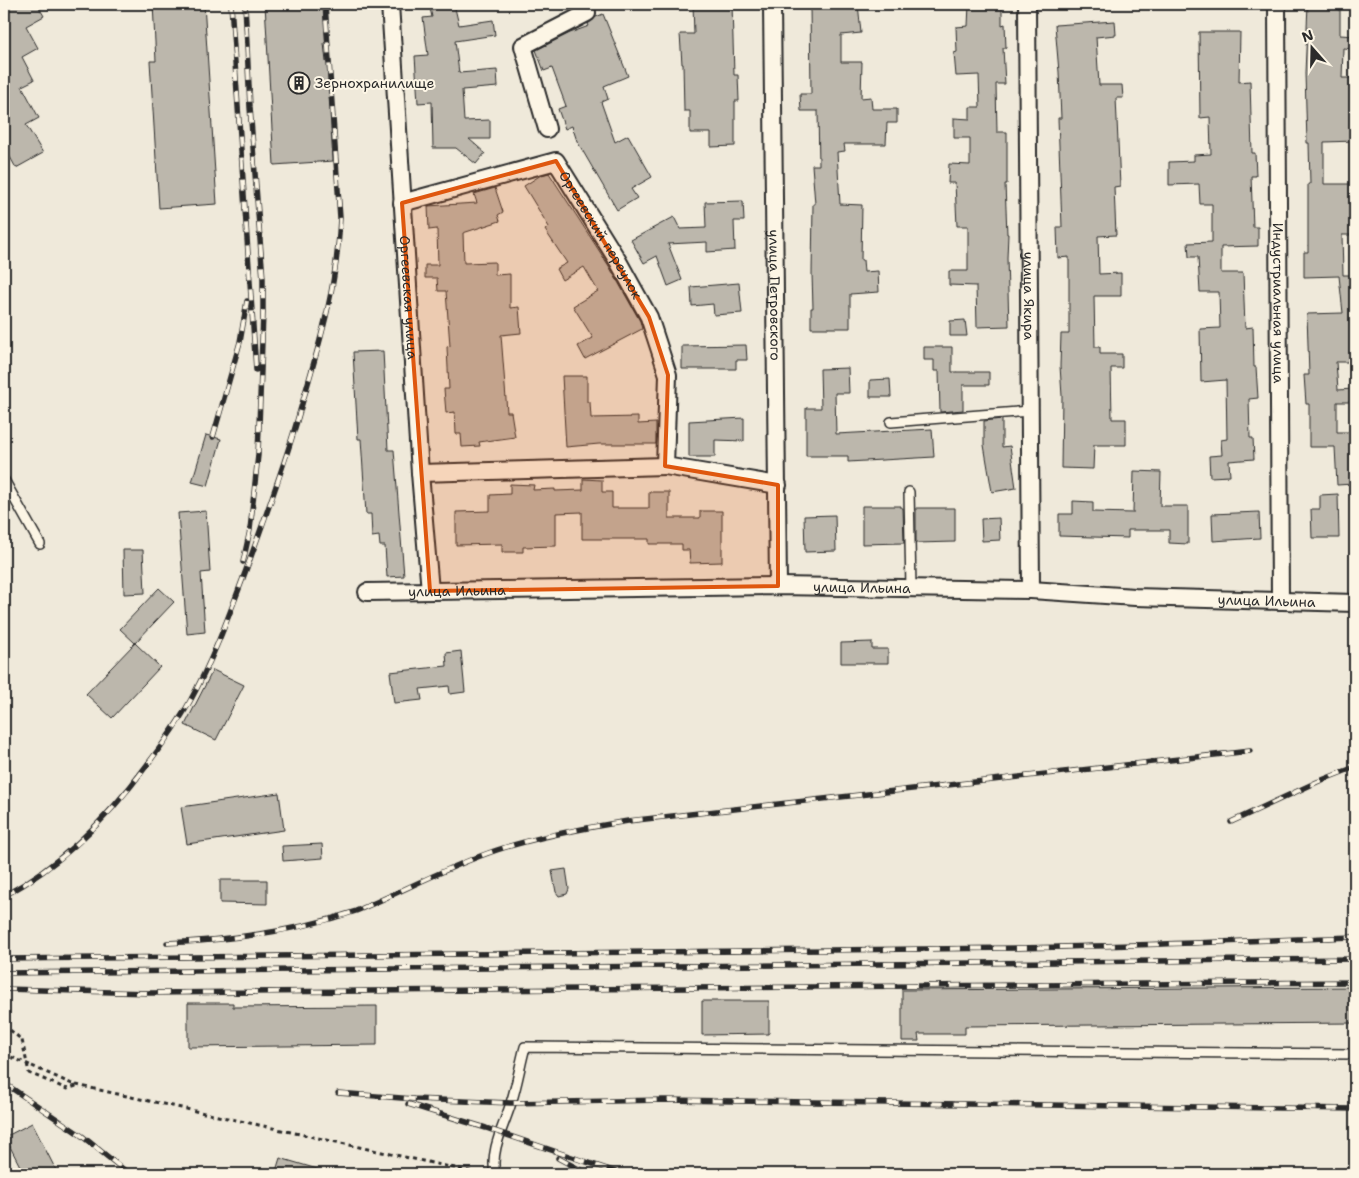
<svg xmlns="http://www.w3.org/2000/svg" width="1359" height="1178" viewBox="0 0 1359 1178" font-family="'Shantell Sans',sans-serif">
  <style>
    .building { fill: #bcb7ac; stroke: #2b2b2b }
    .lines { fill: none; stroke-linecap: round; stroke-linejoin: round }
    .lane-casing { stroke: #2b2b2b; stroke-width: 12 }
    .street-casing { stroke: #2b2b2b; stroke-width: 20 }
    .path { stroke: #2b2b2b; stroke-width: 3; stroke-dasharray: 4 4; stroke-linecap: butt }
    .lane { stroke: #fcf5e5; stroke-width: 9 }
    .street { stroke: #fcf5e5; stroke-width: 16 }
    .rail-casing { stroke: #2b2b2b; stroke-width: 5.5 }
    .rail { stroke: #fcf5e5; stroke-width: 4; stroke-dasharray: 11; stroke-linecap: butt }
    .path-bridge { stroke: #2b2b2b; stroke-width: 3; stroke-dasharray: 4 4; stroke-linecap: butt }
    .marked { fill: #df570e; fill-opacity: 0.2; stroke: #df570e; stroke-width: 4; stroke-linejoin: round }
    .labels { text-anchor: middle; stroke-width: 4; stroke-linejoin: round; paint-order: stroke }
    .poi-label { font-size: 14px; fill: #2b2b2b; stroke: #fcf5e5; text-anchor: start }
    .street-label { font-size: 14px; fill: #2b2b2b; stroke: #fcf5e5 }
  </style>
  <rect width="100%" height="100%" fill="#efe9da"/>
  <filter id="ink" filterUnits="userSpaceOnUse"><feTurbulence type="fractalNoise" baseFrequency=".02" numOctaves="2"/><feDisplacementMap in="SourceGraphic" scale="10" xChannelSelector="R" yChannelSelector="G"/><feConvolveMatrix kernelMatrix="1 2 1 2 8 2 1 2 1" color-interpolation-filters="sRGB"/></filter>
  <g filter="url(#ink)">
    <!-- building -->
    <path class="building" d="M 4,4 L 37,4 L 44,16 L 26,26 L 38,48 L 22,57 L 34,80 L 22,86 L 39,118 L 26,125 L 43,153 L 16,168 L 4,146 Z
      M 153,4 L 204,4 L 217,204 L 159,208 L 150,61 L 156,61 Z
      M 265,4 L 323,4 L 326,42 L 324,43 L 326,62 L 327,62 L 333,161 L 274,165 Z
      M 429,4 L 454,4 L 459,25 L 493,20 L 495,35 L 455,41 L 459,73 L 497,70 L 498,87 L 462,90 L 464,121 L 490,120 L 490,139 L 469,139 L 485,153 L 476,164 L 456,148 L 433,148 L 432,102 L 418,103 L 415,56 L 428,55 L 423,18 L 432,17 Z
      M 693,4 L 732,4 L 734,75 L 738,75 L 739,101 L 735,101 L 735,146 L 711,147 L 711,133 L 690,133 L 690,111 L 684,111 L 683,64 L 682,64 L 680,34 L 694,34 Z
      M 810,4 L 858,4 L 861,33 L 841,35 L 841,62 L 862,62 L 861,98 L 871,97 L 872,109 L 897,109 L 897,123 L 887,123 L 886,144 L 844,144 L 845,151 L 837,152 L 840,204 L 862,205 L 861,260 L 863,260 L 864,272 L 878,271 L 879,292 L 850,294 L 850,328 L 811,328 L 811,308 L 813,308 L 812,274 L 813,204 L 815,204 L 812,165 L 819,165 L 818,111 L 801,111 L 800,94 L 811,94 Z
      M 969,4 L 1002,4 L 1002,25 L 1005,24 L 1006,48 L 1003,48 L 1005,84 L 996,84 L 997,132 L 1007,132 L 1007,184 L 1005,184 L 1007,234 L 1008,234 L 1007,258 L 1009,326 L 977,327 L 976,286 L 949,285 L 949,271 L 968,271 L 968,226 L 957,226 L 955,183 L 948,183 L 949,164 L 970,165 L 970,138 L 954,138 L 954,118 L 970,119 L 970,107 L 980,107 L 979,75 L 956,76 L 954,53 L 957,52 L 956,27 L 968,26 Z
      M 1308,4 L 1340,4 L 1340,35 L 1355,36 L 1355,49 L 1343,48 L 1342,78 L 1352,78 L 1353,100 L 1355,100 L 1355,141 L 1324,142 L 1324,184 L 1355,184 L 1355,235 L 1342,235 L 1343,275 L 1355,275 L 1355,362 L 1336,362 L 1338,390 L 1353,389 L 1353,402 L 1337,402 L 1337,432 L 1355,432 L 1355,447 L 1352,447 L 1353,484 L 1337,485 L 1335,447 L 1309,447 L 1309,404 L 1306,404 L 1304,375 L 1309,375 L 1307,314 L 1343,313 L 1339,276 L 1304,277 L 1304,252 L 1308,252 L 1308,184 L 1310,184 L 1309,143 L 1307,143 L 1305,73 Z
      M 603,14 L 628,76 L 604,86 L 608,99 L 601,102 L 615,142 L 628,135 L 652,177 L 631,189 L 637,198 L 617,210 L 577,141 L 572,126 L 565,129 L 558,109 L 566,106 L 552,68 L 544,71 L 536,50 L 570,33 L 589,26 L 588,24 L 596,17 Z
      M 1115,21 L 1116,35 L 1096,37 L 1099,85 L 1122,85 L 1123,98 L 1116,98 L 1120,186 L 1114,187 L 1116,235 L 1098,236 L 1099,274 L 1121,273 L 1121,296 L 1094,296 L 1095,347 L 1100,347 L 1100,354 L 1122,354 L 1122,368 L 1111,368 L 1112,419 L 1126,419 L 1126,445 L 1094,445 L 1093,469 L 1061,468 L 1062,396 L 1060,366 L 1061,334 L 1069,334 L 1069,257 L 1058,258 L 1057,227 L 1062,227 L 1058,118 L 1061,118 L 1059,72 L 1055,25 Z
      M 1199,32 L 1240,32 L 1239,82 L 1250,81 L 1252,153 L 1255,153 L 1256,176 L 1251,176 L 1253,227 L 1258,227 L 1258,246 L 1221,247 L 1221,273 L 1243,273 L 1245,328 L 1253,327 L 1254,367 L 1256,367 L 1258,398 L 1249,399 L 1250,438 L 1253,438 L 1254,459 L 1229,461 L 1230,476 L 1210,477 L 1209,456 L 1222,455 L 1221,440 L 1227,439 L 1226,380 L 1201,382 L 1200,329 L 1220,328 L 1219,292 L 1200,292 L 1198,257 L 1189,257 L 1188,243 L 1212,242 L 1212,204 L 1200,204 L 1199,184 L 1169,185 L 1169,162 L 1194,161 L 1194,155 L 1211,154 L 1210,117 L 1200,118 Z
      M 549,173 L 609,266 L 640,321 L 642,329 L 585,359 L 578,346 L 593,338 L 573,306 L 598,291 L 584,267 L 562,280 L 556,269 L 567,263 L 545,230 L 549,227 L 524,186 L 541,175 Z
      M 495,188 L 503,212 L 498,215 L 500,221 L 463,233 L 464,263 L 495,262 L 495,275 L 510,274 L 510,308 L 519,307 L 521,333 L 501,335 L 507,412 L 511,412 L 515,437 L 479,442 L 480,446 L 462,447 L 461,434 L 456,434 L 455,412 L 446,413 L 444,389 L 449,389 L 447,347 L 450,346 L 446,291 L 438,291 L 437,278 L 425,278 L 425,265 L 438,265 L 437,229 L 429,230 L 428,206 L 477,203 L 474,194 Z
      M 743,201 L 744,221 L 734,221 L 735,250 L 707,252 L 707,242 L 668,244 L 682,280 L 668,286 L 657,256 L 644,263 L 631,240 L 674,217 L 680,229 L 706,228 L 705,202 Z
      M 739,283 L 742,313 L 714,315 L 713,304 L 692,306 L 691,287 Z
      M 965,320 L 967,336 L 950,336 L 950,321 Z
      M 746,345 L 747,360 L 736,360 L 736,369 L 682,369 L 682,346 Z
      M 924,347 L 952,347 L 952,372 L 989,372 L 989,385 L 963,385 L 963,410 L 940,412 L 939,371 L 934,371 L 934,360 L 924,360 Z
      M 383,351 L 388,450 L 394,450 L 404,576 L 387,577 L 385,546 L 380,546 L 379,536 L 372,537 L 371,514 L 366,514 L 361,439 L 358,439 L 353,352 Z
      M 848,368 L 849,393 L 835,393 L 836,434 L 932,429 L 934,457 L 848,462 L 848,456 L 806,456 L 806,408 L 821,408 L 820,369 Z
      M 562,376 L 587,376 L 587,402 L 590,402 L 591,418 L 638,417 L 638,424 L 656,423 L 656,444 L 599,444 L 566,447 Z
      M 890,379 L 891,397 L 870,397 L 870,380 Z
      M 744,418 L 744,441 L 715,440 L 715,457 L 689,457 L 689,421 Z
      M 1002,419 L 1002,447 L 1010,446 L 1016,488 L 992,492 L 984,445 L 984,421 Z
      M 206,435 L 221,439 L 208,486 L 192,482 Z
      M 1134,471 L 1161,472 L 1160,506 L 1188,506 L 1188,544 L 1169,543 L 1169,530 L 1128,530 L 1128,538 L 1059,536 L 1059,514 L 1073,514 L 1073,501 L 1093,502 L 1093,512 L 1133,513 Z
      M 583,479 L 602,480 L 602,492 L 612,492 L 612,508 L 649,508 L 649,492 L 669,492 L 669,518 L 700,518 L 700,511 L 722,511 L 722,562 L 690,563 L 689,550 L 682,550 L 682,544 L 649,544 L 649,539 L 582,539 L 582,512 L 556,513 L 556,546 L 523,547 L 523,552 L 502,552 L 502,544 L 456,545 L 456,512 L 490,511 L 490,495 L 510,494 L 510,484 L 534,485 L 533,490 L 555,489 L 555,491 L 583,490 Z
      M 1338,494 L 1339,538 L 1312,538 L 1311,509 L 1320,509 L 1320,495 Z
      M 862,506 L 901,506 L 901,508 L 903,508 L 904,543 L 862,544 Z
      M 916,508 L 955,508 L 955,542 L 916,543 Z
      M 206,511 L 210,572 L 201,573 L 205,632 L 187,634 L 178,513 Z
      M 1259,512 L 1260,538 L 1213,541 L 1212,514 Z
      M 835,515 L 836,551 L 805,552 L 804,516 Z
      M 999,518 L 1000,540 L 982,541 L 981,519 Z
      M 123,550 L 143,550 L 145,593 L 124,594 Z
      M 159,588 L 174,602 L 135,643 L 120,629 Z
      M 872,642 L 872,649 L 888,649 L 888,663 L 841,663 L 841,643 Z
      M 135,643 L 160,667 L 112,718 L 86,694 Z
      M 461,651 L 465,692 L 450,694 L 449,686 L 420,689 L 422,700 L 394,703 L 390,672 L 447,666 L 446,653 Z
      M 213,670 L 244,685 L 216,740 L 185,725 Z
      M 279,793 L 284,830 L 187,844 L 181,807 Z
      M 322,844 L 323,858 L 283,861 L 282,846 Z
      M 566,869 L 569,889 L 567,894 L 559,896 L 556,892 L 552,871 Z
      M 220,880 L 267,880 L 267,904 L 220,903 Z
      M 1355,987 L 1355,1023 L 965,1026 L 965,1034 L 918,1034 L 919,1041 L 902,1041 L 902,990 Z
      M 702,1001 L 769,1001 L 769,1034 L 702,1035 Z
      M 188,1003 L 233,1003 L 233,1007 L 377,1006 L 377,1045 L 188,1047 Z
      M 32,1123 L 58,1174 L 24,1174 L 5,1137 Z
      M 280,1158 L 324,1171 L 323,1174 L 275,1174 Z"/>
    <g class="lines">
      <!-- lane casing -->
      <g class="lane-casing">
        <path id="lane" d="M 891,422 L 1030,411
          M 4,480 L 40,544
          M 909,492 L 911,588
          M 495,1174 C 490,1150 504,1126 511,1103 C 517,1085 520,1065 525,1047 L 1355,1054"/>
      </g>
      <!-- street casing -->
      <g class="street-casing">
        <g id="street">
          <path id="s1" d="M 390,4 L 420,473 L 430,591"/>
          <path id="s2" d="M 772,4 L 778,586"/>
          <path id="s3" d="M 1027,4 L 1031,590"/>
          <path id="s4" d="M 1277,4 L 1280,601"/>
          <path d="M 547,129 L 523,46 L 587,13 L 586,4"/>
          <path id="s5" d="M 402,203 L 556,161 L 618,261 L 649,317 L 668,375 L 665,466 L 778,485"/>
          <path d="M 420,473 L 665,466"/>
          <path id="s6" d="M 367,592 L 778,586 L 1031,590 L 1135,597 L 1355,603"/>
        </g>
      </g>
      <!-- path -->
      <path class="path" d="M 4,1025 L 22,1040 L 29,1073 L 67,1089 L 79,1085
        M 32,1066 L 72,1084 L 482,1174"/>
      <!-- lane -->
      <use href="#lane" class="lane"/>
      <!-- street -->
      <use href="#street" class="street"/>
      <!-- rail casing -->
      <g class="rail-casing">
        <path id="rail" d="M 231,4 L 256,370
          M 213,437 L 240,342 L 247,301
          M 243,562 L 250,530 L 258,455 L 263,313 L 263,279 L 250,107 L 245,4
          M 1231,822 L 1317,782 L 1355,767
          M 4,896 C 63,864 108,818 147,765 C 162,745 177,725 189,703 C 214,658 231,610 249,562 C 266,515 283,469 297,421 C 317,352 337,291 340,218 L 325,4
          M 167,943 C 231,940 294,932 356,911 C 403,891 449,866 497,850 C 540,836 584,828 628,821 L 1250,751
          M 4,959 L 1018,948 C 1130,946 1243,941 1355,937
          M 4,973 L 1355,959
          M 4,989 L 149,993 L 1355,982
          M 4,1083 L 82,1136 L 129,1174
          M 338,1093 L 414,1099 L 511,1103 L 664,1100 L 1355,1109
          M 408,1104 L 486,1128 L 622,1174
          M 558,1158 L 588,1174"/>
      </g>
      <!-- rail -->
      <use href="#rail" class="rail"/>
      <!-- path-bridge -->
      <path class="path-bridge" d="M 4,1054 L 32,1066"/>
    </g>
  </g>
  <!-- marked area -->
  <path class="marked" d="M 556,161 L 649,317 L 668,375 L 665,466 L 778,485 L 778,586 L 430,591 L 402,203 Z"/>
  <!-- icons -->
  <defs>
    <g id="building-ring" transform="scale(1.125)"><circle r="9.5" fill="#fcf5e5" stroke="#2b2b2b" stroke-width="1.5"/><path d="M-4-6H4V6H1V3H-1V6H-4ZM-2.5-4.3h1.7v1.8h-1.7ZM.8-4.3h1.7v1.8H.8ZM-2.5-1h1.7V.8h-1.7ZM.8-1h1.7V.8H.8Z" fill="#2b2b2b"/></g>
  </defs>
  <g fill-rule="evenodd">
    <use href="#building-ring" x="299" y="83"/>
  </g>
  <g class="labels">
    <!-- poi labels -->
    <g class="poi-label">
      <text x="315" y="88">Зернохранилище</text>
    </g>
    <!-- street labels -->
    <g class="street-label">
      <text dy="5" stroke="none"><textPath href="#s5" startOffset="246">Оргеевский переулок</textPath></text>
      <text dy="5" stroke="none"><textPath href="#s2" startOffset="291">улица Петровского</textPath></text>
      <text dy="5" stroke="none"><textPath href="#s3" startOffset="292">улица Якира</textPath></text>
      <text dy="5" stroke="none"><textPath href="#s1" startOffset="294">Оргеевская улица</textPath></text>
      <text dy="5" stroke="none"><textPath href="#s4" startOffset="299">Индустриальная улица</textPath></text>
      <text dy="5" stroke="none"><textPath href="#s6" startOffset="495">улица Ильина</textPath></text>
      <text dy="5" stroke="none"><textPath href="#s6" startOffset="90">улица Ильина</textPath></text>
      <text dy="5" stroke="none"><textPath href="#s6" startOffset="900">улица Ильина</textPath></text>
    </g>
  </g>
  <!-- margin -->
  <rect width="1359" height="1178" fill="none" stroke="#fcf5e5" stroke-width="20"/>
  <rect x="10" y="10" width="1339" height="1158" fill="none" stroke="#2b2b2b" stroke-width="2" filter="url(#ink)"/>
  <!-- north arrow -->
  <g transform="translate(1312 48) rotate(340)" stroke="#fcf5e5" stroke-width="4" paint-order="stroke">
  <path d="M0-4L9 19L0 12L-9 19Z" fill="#2b2b2b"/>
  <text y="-8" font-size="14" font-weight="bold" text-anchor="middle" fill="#2b2b2b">N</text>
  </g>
</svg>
